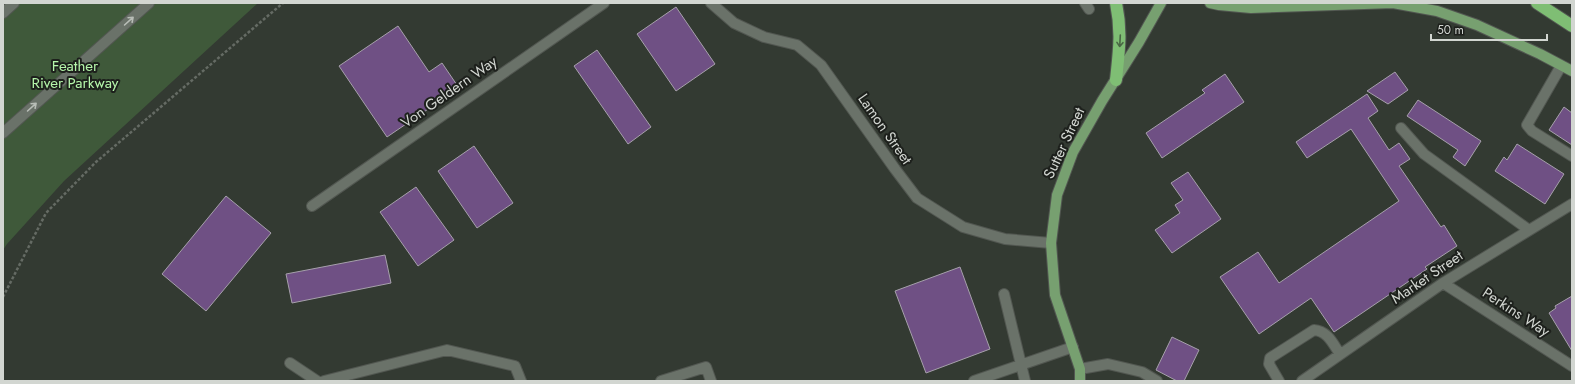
<svg xmlns="http://www.w3.org/2000/svg" width="1575" height="384" viewBox="0 0 1575 384" font-family="Jost,sans-serif">
  <style>
    .green { fill: #3f593a }
    .building { fill: #6f5084; stroke: #a6a0ab }
    .lines { fill: none; stroke-linecap: round; stroke-linejoin: round }
    .minor-casing { stroke: #525751; stroke-width: 12 }
    .major-casing { stroke: #525751; stroke-width: 12 }
    .highway-casing { stroke: #525751; stroke-width: 14 }
    .path { stroke: #656b64; stroke-width: 2.5; stroke-dasharray: 3 2; stroke-linecap: butt }
    .minor { stroke: #6a7269; stroke-width: 10 }
    .major { stroke: #77a070; stroke-width: 10 }
    .highway { stroke: #7fbe74; stroke-width: 12 }
    .oneway { stroke: #b8bdb7 }
    .oneway2 { stroke: #496744 }
    .labels { text-anchor: middle; stroke-width: 4; stroke-linejoin: round; paint-order: stroke }
    .park-label { font-size: 15px; fill: #b5f5aa; stroke: #1d201c }
    .street-label { font-size: 15px; fill: #d2d6d1; stroke: #1d201c }
  </style>
  <rect width="100%" height="100%" fill="#333a32"/>
  <!-- green -->
  <path class="green" d="M 3,3 L 258,3 L 64,181 L 7,244 L 3,250 Z"/>
  <!-- building -->
  <path class="building" d="M 676,7 L 715,64 L 676,91 L 637,34 Z
    M 398,26 L 429,72 L 442,63 L 459,88 L 387,137 L 339,66 Z
    M 597,50 L 651,127 L 628,144 L 574,66 Z
    M 1395,72 L 1408,90 L 1388,104 L 1367,91 Z
    M 1225,74 L 1244,102 L 1162,158 L 1146,133 L 1205,93 L 1202,90 Z
    M 1367,94 L 1378,111 L 1368,118 L 1389,150 L 1399,143 L 1410,159 L 1399,166 L 1441,227 L 1444,225 L 1457,246 L 1425,267 L 1427,269 L 1334,332 L 1311,298 L 1259,334 L 1220,277 L 1258,252 L 1279,283 L 1399,201 L 1351,129 L 1307,158 L 1296,142 Z
    M 1418,100 L 1481,141 L 1465,166 L 1453,157 L 1458,150 L 1407,116 Z
    M 1564,107 L 1572,113 L 1572,145 L 1549,130 Z
    M 1517,144 L 1564,174 L 1545,204 L 1495,171 L 1504,157 L 1507,160 Z
    M 474,146 L 513,203 L 477,228 L 438,171 Z
    M 1188,172 L 1221,219 L 1172,253 L 1155,230 L 1180,213 L 1175,205 L 1183,200 L 1171,183 Z
    M 416,187 L 454,240 L 418,266 L 380,212 Z
    M 226,196 L 271,233 L 206,311 L 162,274 Z
    M 385,255 L 391,283 L 292,303 L 286,274 Z
    M 960,267 L 990,349 L 926,373 L 895,291 Z
    M 1572,296 L 1572,351 L 1549,313 L 1556,308 L 1555,306 Z
    M 1172,337 L 1199,350 L 1184,381 L 1177,381 L 1156,370 Z"/>
  <g class="lines">
    <!-- minor casing -->
    <g class="minor-casing">
      <path id="minor" d="M 711,3 L 734,23 L 764,37 L 797,45 L 821,65 L 895,169 L 917,198 L 963,227 L 1005,239 L 1051,243
        M 1085,3 L 1089,9
        M 3,13 L 14,3
        M 1561,66 L 1527,125 L 1532,131 L 1572,156
        M 1401,128 L 1424,154 L 1529,230
        M 3,133 L 149,3
        M 312,206 L 604,3
        M 1443,283 L 1572,366
        M 1004,294 L 1025,381
        M 290,363 L 317,381
        M 1080,369 L 1108,364 L 1142,372 L 1157,381
        M 324,381 L 447,350 L 515,366 L 521,381
        M 661,381 L 706,367 L 711,381
        M 974,381 L 1073,347
        M 1279,381 L 1269,364 L 1270,358 L 1314,330 C 1328,331 1333,344 1340,354
        M 1302,381 L 1443,283 L 1572,204"/>
    </g>
    <!-- major casing -->
    <g class="major-casing">
      <path id="major" d="M 1210,3 L 1219,5 L 1251,8 L 1393,3 L 1437,11 L 1477,25 L 1540,54 L 1572,71
        M 1080,381 L 1080,369 L 1055,295 L 1051,243 L 1057,195 L 1073,152 L 1102,101 L 1139,42 L 1161,3"/>
    </g>
    <!-- highway casing -->
    <g class="highway-casing">
      <path id="highway" d="M 1537,3 L 1572,26
        M 1116,80 C 1119,51 1122,32 1116,3"/>
    </g>
    <!-- path -->
    <path class="path" d="M 3,297 L 46,213 L 96,162 L 283,3"/>
    <!-- minor -->
    <use href="#minor" class="minor"/>
    <!-- major -->
    <use href="#major" class="major"/>
    <!-- highway -->
    <use href="#highway" class="highway"/>
  </g>
  <!-- one-way arrows -->
  <defs><path id="oneway-shaft" d="M-6 0H5M1.5-3L5.5 0L1.5 3" fill="none" stroke-width="1.6" stroke-linecap="round" stroke-linejoin="round"/></defs>
  <g class="oneway">
    <use href="#oneway-shaft" transform="translate(129 21) rotate(-42)"/>
    <use href="#oneway-shaft" transform="translate(32 107) rotate(-42)"/>
  </g>
  <use class="oneway2" href="#oneway-shaft" transform="translate(1120 41) rotate(93)"/>
  <g class="labels">
    <!-- park labels -->
    <g class="park-label">
      <text x="75" y="71">Feather<tspan x="75" dy="17">River Parkway</tspan></text>
    </g>
    <!-- street labels -->
    <g class="street-label">
      <text transform="translate(449 92) rotate(-35)" y="5">Von Geldern Way</text>
      <text transform="translate(885 129) rotate(55)" y="5">Lamon Street</text>
      <text transform="translate(1064 143) rotate(-65)" y="5">Sutter Street</text>
      <text transform="translate(1427 277) rotate(-34)" y="5">Market Street</text>
      <text transform="translate(1516 312) rotate(33)" y="5">Perkins Way</text>
    </g>
  </g>
  <!-- border -->
  <rect width="1575" height="384" fill="none" stroke="#d2d6d1" stroke-width="8"/>
  <!-- scale -->
  <path d="M1431 34v6h116v-6" fill="none" stroke="#d2d6d1" stroke-width="2"/>
  <text x="1437" y="34" font-size="12" fill="#d2d6d1" stroke="#1d201c" stroke-width="3" paint-order="stroke">50 m</text>
</svg>
